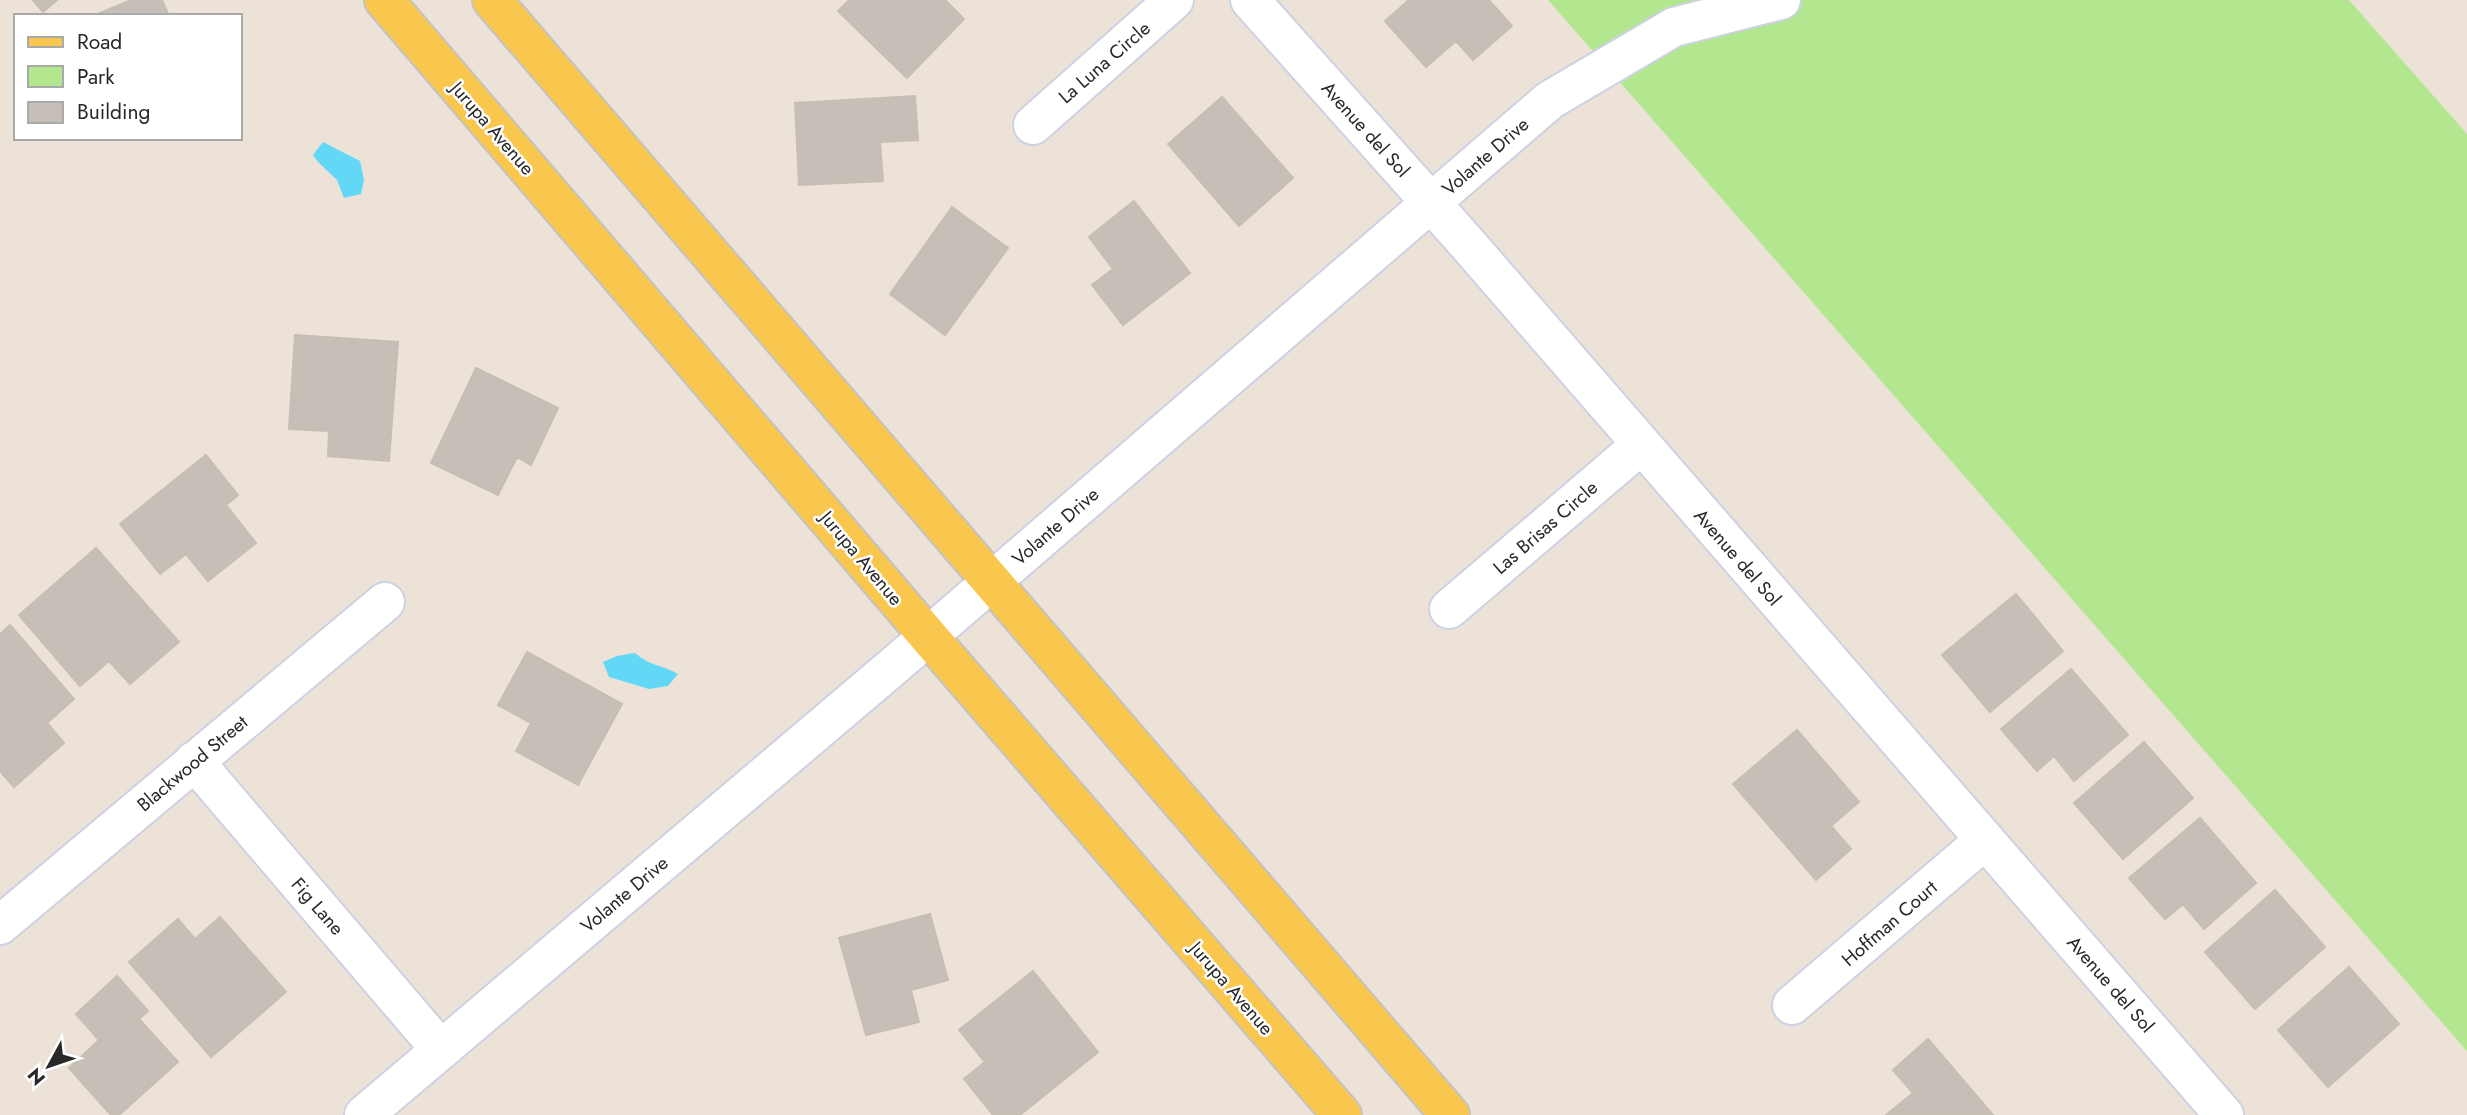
<svg xmlns="http://www.w3.org/2000/svg" width="2467" height="1115" viewBox="0 0 2467 1115" font-family="Jost,sans-serif">
  <style>
    .green { fill: #b3e78f }
    .water { fill: #62d8f6 }
    .building { fill: #c6bfb8; stroke: #c7beb2; stroke-width: 2 }
    .lines { fill: none; stroke-linecap: round; stroke-linejoin: round }
    .minor-casing { stroke: #cdd2e2; stroke-width: 42 }
    .major-casing { stroke: #c3c3c3; stroke-width: 42 }
    .minor { stroke: #fff; stroke-width: 38 }
    .major { stroke: #fac74e; stroke-width: 38 }
    .labels { text-anchor: middle; stroke-width: 5; stroke-linejoin: round; paint-order: stroke }
    .street-label { font-size: 19px; fill: #282828; stroke: #fff }
  </style>
  <rect width="100%" height="100%" fill="#ece2d8"/>
  <!-- green -->
  <path class="green" d="M 1548,0 L 2349,0 L 2467,134 L 2467,1051 Z"/>
  <!-- water -->
  <path class="water" d="M 323,142 L 360,161 L 364,180 L 361,194 L 344,198 L 337,180 L 318,162 L 313,155 Z
    M 635,653 C 649,666 663,665 678,674 L 668,686 L 649,689 L 609,677 L 603,662 L 617,656 Z"/>
  <!-- building -->
  <path class="building" d="M 33,0 L 57,0 L 43,12 Z
    M 131,0 L 162,0 L 169,16 L 101,16 L 100,13 Z
    M 849,0 L 945,0 L 964,19 L 907,78 L 838,11 Z
    M 1409,0 L 1489,0 L 1512,26 L 1473,60 L 1456,41 L 1426,67 L 1385,21 Z
    M 915,96 L 918,140 L 880,142 L 883,181 L 799,185 L 795,103 Z
    M 1222,97 L 1293,178 L 1239,226 L 1168,144 Z
    M 1134,201 L 1190,273 L 1123,325 L 1092,285 L 1113,269 L 1089,237 Z
    M 952,207 L 1008,248 L 945,335 L 890,294 Z
    M 295,335 L 398,342 L 389,461 L 328,456 L 329,431 L 289,429 Z
    M 476,368 L 558,408 L 531,465 L 517,457 L 498,495 L 431,463 Z
    M 206,455 L 238,495 L 226,505 L 256,543 L 208,581 L 186,554 L 160,574 L 120,524 Z
    M 96,548 L 179,642 L 130,684 L 109,661 L 80,686 L 19,615 Z
    M 2016,594 L 2063,651 L 1990,712 L 1942,655 Z
    M 10,625 L 74,699 L 47,723 L 64,743 L 14,787 L 0,771 L 0,634 Z
    M 527,652 L 622,704 L 578,785 L 516,751 L 531,723 L 498,705 Z
    M 2071,669 L 2128,735 L 2074,781 L 2054,756 L 2037,771 L 2001,729 Z
    M 1797,730 L 1859,802 L 1831,826 L 1851,849 L 1816,880 L 1733,784 Z
    M 2144,742 L 2193,798 L 2123,859 L 2074,803 Z
    M 2200,818 L 2256,883 L 2204,929 L 2183,904 L 2165,919 L 2129,878 Z
    M 2275,890 L 2325,947 L 2255,1009 L 2205,952 Z
    M 930,914 L 948,980 L 911,990 L 919,1022 L 866,1035 L 839,938 Z
    M 220,917 L 286,992 L 211,1057 L 129,962 L 178,919 L 195,939 Z
    M 2349,967 L 2399,1024 L 2328,1087 L 2278,1030 Z
    M 1033,971 L 1098,1052 L 1020,1115 L 993,1115 L 964,1079 L 985,1062 L 959,1030 Z
    M 117,976 L 148,1011 L 139,1019 L 178,1062 L 119,1115 L 111,1115 L 69,1068 L 99,1040 L 76,1014 Z
    M 1928,1039 L 1993,1115 L 1886,1115 L 1913,1093 L 1893,1070 Z"/>
  <g class="lines">
    <!-- minor casing -->
    <g class="minor-casing">
      <path id="minor" d="M 1250,0 L 1465,241 L 2224,1115
        M 1033,125 L 1174,0
        M 1449,609 L 1641,445
        M 194,761 L 441,1050
        M 0,925 L 385,602
        M 1792,1005 L 1985,840
        M 364,1115 L 889,670 L 1550,100 L 1674,27 L 1781,0"/>
    </g>
    <!-- major casing -->
    <g class="major-casing">
      <path id="major" d="M 384,0 L 928,636 L 1342,1115
        M 492,0 L 1450,1115"/>
    </g>
    <!-- minor -->
    <use href="#minor" class="minor"/>
    <!-- major -->
    <use href="#major" class="major"/>
  </g>
  <g class="labels">
    <!-- street labels -->
    <g class="street-label">
      <text transform="translate(1104 62) rotate(-41)" y="7">La Luna Circle</text>
      <text transform="translate(493 128) rotate(49)" y="7">Jurupa Avenue</text>
      <text transform="translate(1366 129) rotate(48)" y="7">Avenue del Sol</text>
      <text transform="translate(1485 156) rotate(-41)" y="7">Volante Drive</text>
      <text transform="translate(1055 526) rotate(-41)" y="7">Volante Drive</text>
      <text transform="translate(1545 527) rotate(-41)" y="7">Las Brisas Circle</text>
      <text transform="translate(1738 557) rotate(49)" y="7">Avenue del Sol</text>
      <text transform="translate(862 558) rotate(50)" y="7">Jurupa Avenue</text>
      <text transform="translate(192 763) rotate(-40)" y="7">Blackwood Street</text>
      <text transform="translate(624 894) rotate(-40)" y="7">Volante Drive</text>
      <text transform="translate(318 906) rotate(49)" y="7">Fig Lane</text>
      <text transform="translate(1889 923) rotate(-41)" y="7">Hoffman Court</text>
      <text transform="translate(2111 984) rotate(49)" y="7">Avenue del Sol</text>
      <text transform="translate(1232 988) rotate(49)" y="7">Jurupa Avenue</text>
    </g>
  </g>
  <!-- legend -->
  <rect x="14" y="14" width="228" height="126" fill="#ffffff" stroke="#a9a9a9" stroke-width="2"/>
  <rect x="28" y="37" width="35" height="10" fill="#fac74e" stroke="#a9a9a9" stroke-width="2"/>
  <text x="77" y="49" font-size="21" fill="#282828">Road</text>
  <rect x="28" y="66" width="35" height="21" fill="#b3e78f" stroke="#a9a9a9" stroke-width="2"/>
  <text x="77" y="84" font-size="21" fill="#282828">Park</text>
  <rect x="28" y="102" width="35" height="21" fill="#c6bfb8" stroke="#a9a9a9" stroke-width="2"/>
  <text x="77" y="119" font-size="21" fill="#282828">Building</text>
  <!-- north arrow -->
  <g transform="translate(49 1066) rotate(230)" stroke="#ffffff" stroke-width="5" paint-order="stroke">
  <path d="M0-5L12 26L0 18L-12 26Z" fill="#282828"/>
  <text y="-10" font-size="19" font-weight="bold" text-anchor="middle" fill="#282828">N</text>
  </g>
</svg>
